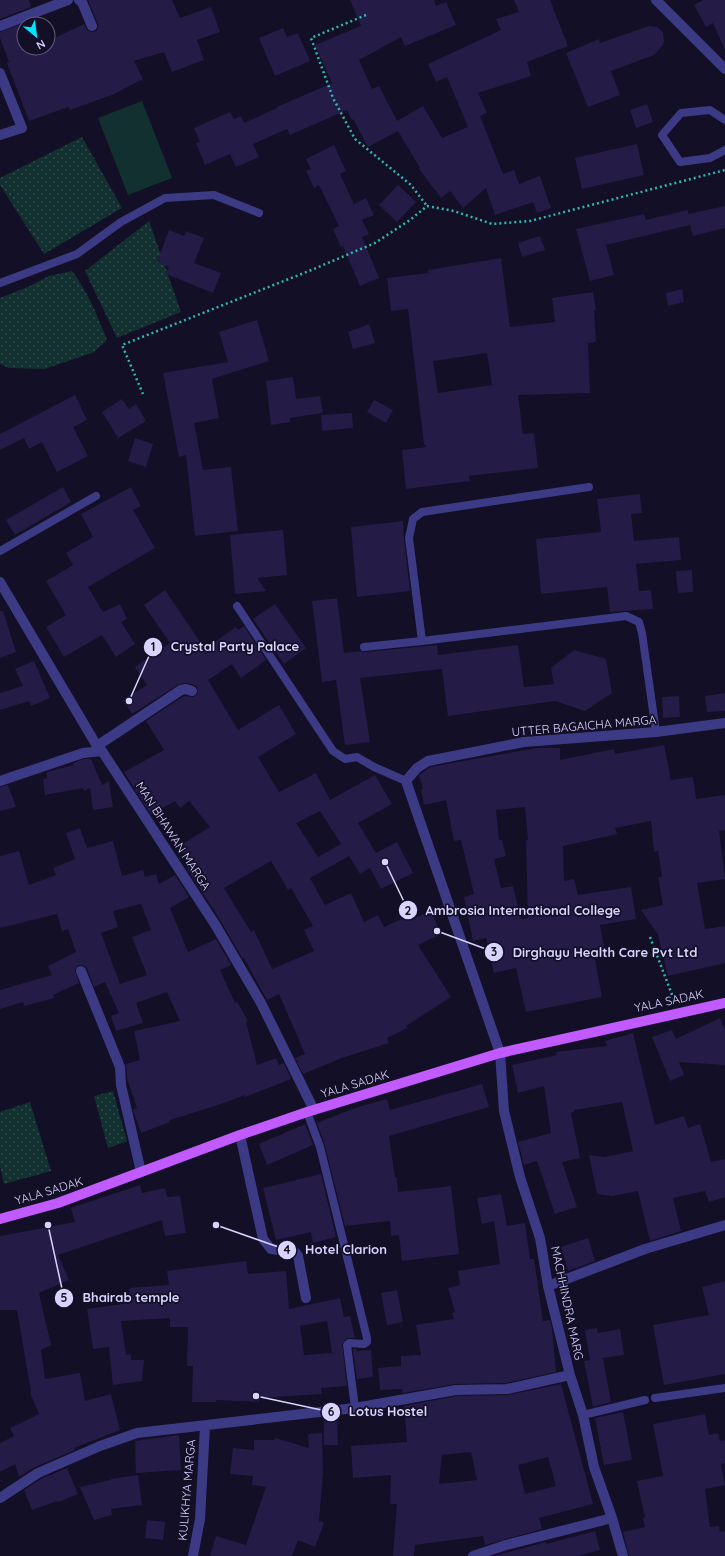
<svg xmlns="http://www.w3.org/2000/svg" width="725" height="1556" viewBox="0 0 725 1556" font-family="Quicksand,sans-serif">
  <style>
    .park { fill: url(#park-dots) }
    .pitch { fill: #12302f }
    .building { fill: #241b47; fill-rule: evenodd }
    .lines { fill: none; stroke-linecap: round; stroke-linejoin: round }
    .path { stroke: #2fb8b0; stroke-width: 2.5; stroke-dasharray: 2 3; stroke-linecap: butt }
    .service { stroke: #3d3a85; stroke-width: 8 }
    .minor { stroke: #3d3a85; stroke-width: 10 }
    .primary { stroke: #c25bff; stroke-width: 10 }
    .labels { text-anchor: middle; stroke-width: 3.5; stroke-linejoin: round; paint-order: stroke }
    .street-label { font-size: 12px; fill: #d9d4ff; stroke: #130f26 }
    .leader { fill: none; stroke: #d9d4ff; stroke-width: 1.5 }
    .callout-dot { fill: #d9d4ff; stroke: #130f26; stroke-width: 1.5 }
    .mark-label { font-size: 12px; text-anchor: middle; font-weight: bold; fill: #111 }
    .callout-label { font-size: 13px; text-anchor: middle; font-weight: bold; fill: #d9d4ff; stroke: #130f26; stroke-width: 3.5; stroke-linejoin: round; paint-order: stroke }
  </style>
  <defs>
    <pattern id="park-dots" width="8" height="8" patternUnits="userSpaceOnUse"><rect width="8" height="8" fill="#12302f"/><path d="M2 2h.1M6 6h.1" fill="none" stroke="#344d4e" stroke-width="1.8" stroke-linecap="round"/></pattern>
  </defs>
  <rect width="100%" height="100%" fill="#130f26"/>
  <!-- park -->
  <path class="park" d="M 82,137 L 122,208 L 44,254 L 0,185 L 0,178 Z
    M 149,221 L 181,312 L 117,338 L 85,271 Z
    M 72,271 C 88,292 97,315 107,340 L 94,352 L 45,369 L 9,368 L 0,364 L 0,298 L 30,286 L 49,276 Z
    M 113,1091 L 127,1141 L 108,1148 L 94,1096 Z
    M 30,1102 L 51,1171 L 4,1184 L 0,1166 L 0,1112 Z"/>
  <!-- pitch -->
  <path class="pitch" d="M 142,101 L 172,178 L 128,195 L 98,118 Z"/>
  <!-- building -->
  <path class="building" d="M 0,0 L 29,0 L 31,7 L 0,19 Z
    M 88,0 L 172,0 L 180,18 L 211,7 L 220,32 L 197,40 L 204,60 L 172,72 L 164,52 L 134,61 L 143,79 L 112,95 L 70,110 L 68,107 L 29,121 L 7,63 L 9,62 L 0,38 L 0,32 L 36,19 L 37,24 L 24,24 L 24,48 L 48,48 L 48,41 L 84,24 L 88,31 L 94,32 L 97,30 L 98,24 Z
    M 350,0 L 434,0 L 436,6 L 446,2 L 456,25 L 405,46 L 401,37 L 359,60 L 372,89 L 379,86 L 397,121 L 423,106 L 442,138 L 468,127 L 447,77 L 436,82 L 428,64 L 501,30 L 496,19 L 519,12 L 514,0 L 550,0 L 568,46 L 527,62 L 531,76 L 478,93 L 487,113 L 480,116 L 503,174 L 514,170 L 519,184 L 540,176 L 551,208 L 537,213 L 533,202 L 495,215 L 486,188 L 463,208 L 450,191 L 441,198 L 419,169 L 420,168 L 398,131 L 368,147 L 353,119 L 352,120 L 347,110 L 290,135 L 287,129 L 253,144 L 259,157 L 236,167 L 230,154 L 205,165 L 196,143 L 200,142 L 194,128 L 230,112 L 234,119 L 241,116 L 244,123 L 277,108 L 277,107 L 332,83 L 315,45 L 361,26 Z
    M 703,0 L 725,0 L 725,50 L 713,23 L 706,27 L 694,5 Z
    M 649,26 L 657,27 L 663,32 L 664,41 L 663,45 L 654,55 L 611,71 L 620,95 L 588,107 L 566,53 L 599,39 L 600,43 Z
    M 283,28 L 287,37 L 298,33 L 310,61 L 275,76 L 259,38 Z
    M 647,104 L 653,122 L 636,128 L 630,110 Z
    M 637,144 L 644,175 L 582,189 L 575,158 Z
    M 334,145 L 346,171 L 340,174 L 354,204 L 366,198 L 374,215 L 362,220 L 369,234 L 362,237 L 379,278 L 360,286 L 343,246 L 341,247 L 333,229 L 339,226 L 319,185 L 314,188 L 306,171 L 311,169 L 306,159 Z
    M 398,185 L 416,202 L 397,222 L 379,205 Z
    M 725,206 L 725,228 L 693,236 L 690,225 L 606,245 L 614,275 L 590,281 L 576,229 L 644,214 L 646,220 L 688,210 L 688,214 Z
    M 169,230 L 184,236 L 186,231 L 204,238 L 194,263 L 221,273 L 213,293 L 166,274 L 169,267 L 157,262 Z
    M 540,236 L 545,250 L 522,257 L 518,243 Z
    M 501,258 L 510,327 L 555,322 L 552,298 L 593,292 L 596,310 L 594,310 L 596,342 L 588,343 L 590,393 L 518,395 L 523,434 L 534,433 L 538,468 L 469,476 L 470,481 L 406,489 L 402,450 L 427,447 L 424,444 L 408,309 L 391,311 L 387,278 L 428,273 L 428,270 ZM 487,353 L 492,385 L 438,393 L 433,361 Z
    M 682,289 L 684,302 L 668,306 L 666,293 Z
    M 257,320 L 269,361 L 212,379 L 219,418 L 194,423 L 203,470 L 231,467 L 238,531 L 195,536 L 186,455 L 179,457 L 163,373 L 228,362 L 219,332 Z
    M 369,324 L 375,343 L 353,349 L 348,332 Z
    M 293,377 L 296,399 L 320,396 L 323,413 L 290,418 L 290,422 L 271,425 L 266,381 Z
    M 75,395 L 87,420 L 73,427 L 88,456 L 57,472 L 42,442 L 29,449 L 24,438 L 0,450 L 0,434 Z
    M 122,399 L 129,409 L 136,404 L 146,421 L 118,438 L 102,412 Z
    M 374,400 L 393,410 L 386,423 L 367,412 Z
    M 352,413 L 353,428 L 322,431 L 321,415 Z
    M 135,438 L 153,444 L 146,467 L 128,461 Z
    M 63,487 L 71,502 L 15,535 L 6,520 Z
    M 131,487 L 141,506 L 133,510 L 155,548 L 88,587 L 103,612 L 120,604 L 127,619 L 121,622 L 135,644 L 116,657 L 102,635 L 64,657 L 46,627 L 66,615 L 46,581 L 73,565 L 66,553 L 93,537 L 81,514 Z
    M 640,494 L 642,513 L 631,514 L 634,541 L 679,537 L 681,560 L 636,564 L 639,591 L 651,590 L 653,609 L 610,612 L 607,587 L 541,594 L 536,539 L 601,532 L 597,499 Z
    M 403,521 L 404,539 L 410,591 L 357,597 L 351,527 Z
    M 283,530 L 287,575 L 257,578 L 266,591 L 235,594 L 230,535 Z
    M 692,570 L 693,592 L 678,593 L 676,571 Z
    M 165,590 L 205,649 L 236,627 L 238,630 L 244,626 L 266,660 L 241,678 L 232,664 L 208,680 L 238,730 L 279,705 L 296,734 L 258,757 L 279,792 L 316,773 L 330,800 L 375,775 L 392,804 L 358,823 L 376,853 L 397,842 L 413,873 L 381,889 L 370,868 L 360,874 L 349,856 L 310,878 L 325,905 L 351,893 L 364,922 L 378,915 L 384,927 L 408,916 L 410,920 L 431,911 L 441,934 L 418,945 L 451,997 L 406,1026 L 407,1028 L 387,1038 L 389,1043 L 342,1058 L 303,1074 L 295,1058 L 305,1054 L 279,994 L 267,1000 L 244,958 L 243,959 L 217,915 L 187,869 L 191,866 L 179,846 L 210,827 L 189,801 L 180,808 L 175,801 L 151,815 L 124,772 L 164,750 L 146,721 L 184,696 L 194,697 L 198,693 L 197,687 L 194,685 L 188,683 L 179,684 L 132,714 L 123,700 L 147,685 L 135,667 L 170,643 L 144,605 ZM 320,811 L 341,844 L 318,857 L 296,823 ZM 271,861 L 288,890 L 291,888 L 313,926 L 304,930 L 314,951 L 272,969 L 254,930 L 251,932 L 224,888 Z
    M 337,598 L 344,653 L 361,651 L 365,652 L 437,645 L 438,655 L 518,645 L 524,687 L 554,684 L 551,668 L 574,650 L 606,659 L 612,693 L 585,711 L 555,701 L 448,716 L 442,669 L 360,678 L 370,742 L 345,745 L 336,680 L 322,682 L 312,601 Z
    M 275,604 L 306,648 L 284,664 L 253,619 Z
    M 0,611 L 3,611 L 16,652 L 0,658 Z
    M 34,661 L 50,698 L 31,706 L 29,701 L 0,710 L 0,693 L 23,686 L 15,669 Z
    M 725,693 L 725,711 L 707,712 L 705,696 Z
    M 679,696 L 680,717 L 663,718 L 662,697 Z
    M 664,745 L 671,780 L 693,777 L 696,799 L 725,795 L 725,830 L 719,831 L 725,879 L 697,883 L 705,929 L 725,926 L 725,963 L 668,976 L 658,935 L 641,910 L 663,905 L 658,877 L 662,877 L 658,851 L 654,852 L 651,821 L 615,828 L 617,834 L 563,846 L 564,881 L 574,879 L 578,895 L 631,887 L 636,919 L 600,925 L 604,947 L 593,949 L 602,997 L 526,1012 L 516,968 L 494,973 L 486,938 L 473,941 L 464,897 L 474,894 L 461,840 L 454,841 L 446,800 L 424,805 L 421,789 L 423,789 L 419,775 L 430,767 L 536,748 L 560,748 L 560,760 L 614,749 L 615,754 ZM 525,807 L 528,840 L 526,840 L 528,918 L 521,919 L 513,886 L 501,888 L 494,859 L 506,856 L 502,840 L 499,840 L 496,810 Z
    M 84,759 L 91,759 L 102,785 L 109,781 L 113,807 L 93,810 L 90,788 L 84,791 L 83,788 L 45,795 L 43,779 L 47,778 L 47,772 L 74,765 L 73,763 Z
    M 8,785 L 16,807 L 0,811 L 0,787 Z
    M 80,828 L 87,848 L 113,841 L 122,876 L 143,870 L 145,877 L 156,874 L 159,884 L 175,875 L 189,897 L 170,908 L 188,952 L 216,939 L 231,965 L 220,970 L 235,1003 L 237,1002 L 248,1021 L 246,1022 L 257,1065 L 276,1058 L 279,1065 L 284,1063 L 291,1079 L 245,1097 L 245,1095 L 221,1104 L 170,1120 L 170,1122 L 141,1133 L 133,1110 L 137,1108 L 127,1078 L 126,1064 L 140,1060 L 134,1031 L 180,1021 L 167,992 L 136,1003 L 143,1023 L 116,1031 L 111,1016 L 119,1013 L 105,982 L 94,987 L 87,968 L 82,965 L 78,965 L 75,970 L 79,983 L 53,995 L 54,998 L 24,1006 L 23,1002 L 0,1009 L 0,990 L 52,975 L 48,966 L 76,952 L 68,929 L 62,931 L 57,914 L 0,928 L 0,856 L 19,851 L 29,885 L 56,875 L 53,868 L 75,859 L 66,833 ZM 141,904 L 151,930 L 132,937 L 147,975 L 120,984 L 101,933 L 118,927 L 113,911 Z
    M 720,1018 L 725,1030 L 725,1065 L 679,1062 L 684,1075 L 670,1081 L 652,1037 L 672,1030 L 676,1039 Z
    M 633,1033 L 655,1125 L 684,1116 L 688,1128 L 700,1124 L 711,1162 L 725,1159 L 725,1197 L 709,1202 L 705,1191 L 673,1198 L 681,1231 L 650,1241 L 638,1191 L 612,1196 L 597,1194 L 589,1155 L 605,1157 L 633,1151 L 622,1102 L 574,1110 L 574,1112 L 571,1113 L 580,1158 L 562,1162 L 577,1207 L 555,1214 L 537,1161 L 524,1165 L 518,1142 L 551,1133 L 544,1086 L 518,1093 L 512,1065 L 557,1055 L 556,1052 L 607,1046 L 605,1041 Z
    M 482,1084 L 489,1107 L 389,1136 L 395,1178 L 397,1178 L 398,1192 L 451,1186 L 459,1254 L 402,1261 L 399,1235 L 391,1236 L 390,1221 L 345,1226 L 325,1146 L 317,1123 L 355,1108 L 387,1099 L 390,1110 Z
    M 305,1124 L 313,1145 L 267,1165 L 259,1144 Z
    M 321,1174 L 336,1237 L 313,1243 L 311,1232 L 276,1240 L 263,1188 Z
    M 140,1185 L 142,1193 L 165,1188 L 167,1197 L 180,1196 L 186,1233 L 165,1236 L 162,1220 L 58,1255 L 69,1280 L 39,1293 L 51,1345 L 41,1350 L 45,1379 L 80,1373 L 85,1401 L 111,1394 L 120,1430 L 74,1448 L 75,1450 L 35,1467 L 19,1477 L 15,1464 L 0,1472 L 0,1443 L 14,1436 L 10,1428 L 39,1414 L 30,1393 L 31,1392 L 17,1310 L 0,1310 L 0,1236 L 75,1222 L 71,1208 Z
    M 501,1194 L 507,1226 L 525,1223 L 530,1259 L 534,1259 L 543,1321 L 550,1320 L 552,1328 L 556,1372 L 506,1383 L 455,1384 L 403,1393 L 402,1389 L 380,1390 L 378,1368 L 401,1366 L 401,1356 L 421,1355 L 416,1325 L 454,1319 L 452,1313 L 455,1312 L 448,1288 L 460,1285 L 458,1271 L 500,1264 L 494,1221 L 482,1224 L 477,1198 Z
    M 588,1238 L 595,1261 L 568,1271 L 561,1247 Z
    M 246,1261 L 248,1274 L 286,1271 L 289,1309 L 340,1298 L 344,1317 L 350,1316 L 355,1338 L 347,1338 L 342,1344 L 347,1386 L 321,1388 L 322,1394 L 259,1398 L 259,1402 L 216,1400 L 216,1402 L 192,1402 L 193,1366 L 187,1366 L 188,1327 L 170,1327 L 170,1318 L 121,1321 L 126,1355 L 131,1354 L 131,1360 L 144,1360 L 142,1381 L 113,1385 L 109,1347 L 93,1349 L 87,1309 L 130,1303 L 129,1288 L 169,1285 L 167,1271 ZM 327,1321 L 332,1353 L 304,1355 L 300,1326 Z
    M 725,1281 L 725,1374 L 664,1385 L 653,1325 L 709,1315 L 702,1287 Z
    M 397,1290 L 403,1322 L 387,1325 L 381,1293 Z
    M 597,1328 L 598,1333 L 620,1329 L 624,1355 L 603,1358 L 611,1402 L 593,1407 L 584,1361 L 590,1360 L 585,1330 Z
    M 353,1349 L 357,1349 L 357,1351 L 371,1350 L 373,1377 L 357,1379 Z
    M 561,1384 L 593,1504 L 539,1518 L 542,1529 L 485,1545 L 483,1536 L 415,1545 L 414,1556 L 393,1556 L 397,1504 L 390,1504 L 391,1475 L 353,1478 L 351,1446 L 407,1442 L 404,1406 L 457,1396 L 508,1395 ZM 471,1452 L 477,1480 L 439,1484 L 442,1455 ZM 548,1457 L 556,1486 L 525,1494 L 518,1465 Z
    M 623,1412 L 632,1460 L 604,1465 L 595,1418 Z
    M 705,1414 L 709,1435 L 718,1433 L 720,1441 L 725,1440 L 725,1463 L 721,1464 L 725,1485 L 705,1489 L 710,1527 L 719,1526 L 720,1532 L 725,1531 L 725,1556 L 629,1556 L 623,1532 L 645,1527 L 643,1518 L 645,1518 L 637,1481 L 663,1476 L 653,1424 Z
    M 337,1417 L 338,1445 L 324,1445 L 324,1418 Z
    M 322,1433 L 323,1472 L 319,1521 L 324,1523 L 315,1547 L 298,1540 L 292,1556 L 210,1556 L 216,1536 L 246,1545 L 266,1487 L 252,1485 L 253,1476 L 230,1474 L 233,1448 L 254,1450 L 254,1440 L 275,1440 L 275,1438 L 309,1448 L 308,1434 Z
    M 179,1435 L 181,1470 L 136,1473 L 135,1441 Z
    M 67,1468 L 78,1494 L 58,1502 L 57,1501 L 32,1510 L 24,1490 L 41,1479 Z
    M 138,1475 L 142,1505 L 111,1509 L 112,1515 L 94,1520 L 80,1487 L 111,1480 L 111,1479 Z
    M 147,1520 L 165,1522 L 163,1540 L 145,1538 Z
    M 595,1531 L 600,1550 L 578,1556 L 494,1556 L 546,1542 L 546,1544 Z"/>
  <g class="lines">
    <!-- path -->
    <path class="path" d="M 366,15 L 311,38 L 333,98 L 355,139 L 411,185 L 427,206
      M 143,394 L 122,345 L 309,271 L 375,243 L 410,220 L 427,206 L 454,211 L 492,224 L 530,221 L 725,170
      M 650,937 L 674,1000"/>
    <!-- service -->
    <path class="service" d="M 725,120 L 710,110 L 681,113 L 662,135 L 680,162 L 710,158 L 725,150
      M 0,283 L 77,254 L 121,222 L 165,198 L 214,195 L 259,213
      M 0,551 L 96,496
      M 237,606 L 333,751 L 345,759 L 357,757 L 374,767 L 406,781
      M 422,641 L 409,538 L 413,519 L 422,512 L 589,487
      M 364,647 L 422,641 L 626,616 L 639,622 L 642,633 L 656,732
      M 307,1112 L 320,1147 L 367,1338 L 367,1342 L 364,1344 L 349,1343 L 347,1345 L 355,1408
      M 655,1398 L 725,1388
      M 583,1415 L 645,1400"/>
    <!-- minor -->
    <path class="minor" d="M 79,0 L 82,2 L 92,26
      M 656,0 L 725,69
      M 0,26 L 68,0
      M 0,73 L 22,128 L 0,135
      M 0,582 L 97,746 L 102,751 L 216,926 L 261,1003 L 314,1110
      M 97,746 L 181,690 L 186,689 L 192,691
      M 0,781 L 83,753 L 102,751
      M 81,971 L 120,1067 L 121,1085 L 141,1172
      M 240,1135 L 263,1239 L 271,1249 L 295,1252 L 298,1256 L 306,1298
      M 548,1286 L 645,1249 L 725,1225
      M 0,1498 L 38,1473 L 100,1446 L 137,1433 L 355,1408 L 456,1390 L 507,1389 L 570,1375
      M 193,1556 L 200,1519 L 205,1426
      M 473,1556 L 506,1545 L 612,1518
      M 623,1556 L 612,1518 L 594,1467 L 583,1415 L 570,1375 L 548,1286 L 540,1238 L 520,1177 L 504,1111 L 500,1053 L 406,781 L 417,768 L 428,761 L 524,742 L 656,732 L 725,723"/>
    <!-- primary -->
    <path class="primary" d="M 0,1219 L 58,1203 L 240,1135 L 307,1112 L 500,1053 L 725,1003"/>
  </g>
  <g class="labels">
    <!-- street labels -->
    <g class="street-label">
      <text transform="translate(584 726) rotate(-5)" y="4">UTTER BAGAICHA MARGA</text>
      <text transform="translate(173 836) rotate(57)" y="4">MAN BHAWAN MARGA</text>
      <text transform="translate(669 1001) rotate(-12)" y="4">YALA SADAK</text>
      <text transform="translate(355 1084) rotate(-17)" y="4">YALA SADAK</text>
      <text transform="translate(49 1191) rotate(-17)" y="4">YALA SADAK</text>
      <text transform="translate(567 1303) rotate(78)" y="4">MACHHINDRA MARG</text>
      <text transform="translate(187 1490) rotate(-85)" y="4">KULIKHYA MARGA</text>
    </g>
  </g>
  <!-- callouts -->
  <path class="leader" d="M129 701L153 647M385 862L408 910M437 931L494 952M216 1225L287 1250M48 1225L64 1298M256 1396L331 1412"/>
  <g class="callout-dot">
    <circle cx="129" cy="701" r="4"/>
    <circle cx="385" cy="862" r="4"/>
    <circle cx="437" cy="931" r="4"/>
    <circle cx="216" cy="1225" r="4"/>
    <circle cx="48" cy="1225" r="4"/>
    <circle cx="256" cy="1396" r="4"/>
    <circle cx="153" cy="647" r="10"/>
    <circle cx="408" cy="910" r="10"/>
    <circle cx="494" cy="952" r="10"/>
    <circle cx="287" cy="1250" r="10"/>
    <circle cx="64" cy="1298" r="10"/>
    <circle cx="331" cy="1412" r="10"/>
  </g>
  <g class="mark-label">
    <text x="153" y="651">1</text>
    <text x="408" y="915">2</text>
    <text x="494" y="956">3</text>
    <text x="287" y="1254">4</text>
    <text x="64" y="1302">5</text>
    <text x="331" y="1416">6</text>
  </g>
  <g class="callout-label">
    <text x="235" y="651">Crystal Party Palace</text>
    <text x="523" y="915">Ambrosia International College</text>
    <text x="605" y="957">Dirghayu Health Care Pvt Ltd</text>
    <text x="346" y="1254">Hotel Clarion</text>
    <text x="131" y="1302">Bhairab temple</text>
    <text x="388" y="1416">Lotus Hostel</text>
  </g>
  <!-- north arrow -->
  <g transform="translate(36 36) rotate(151)"><circle r="19" fill="#130f26" stroke="#625e7d"/>
  <path d="M0-3L7 15L0 10L-7 15Z" fill="#00e5ff"/>
  <text y="-6" font-size="11" font-weight="bold" text-anchor="middle" fill="#d9d4ff">N</text>
  </g>
</svg>
